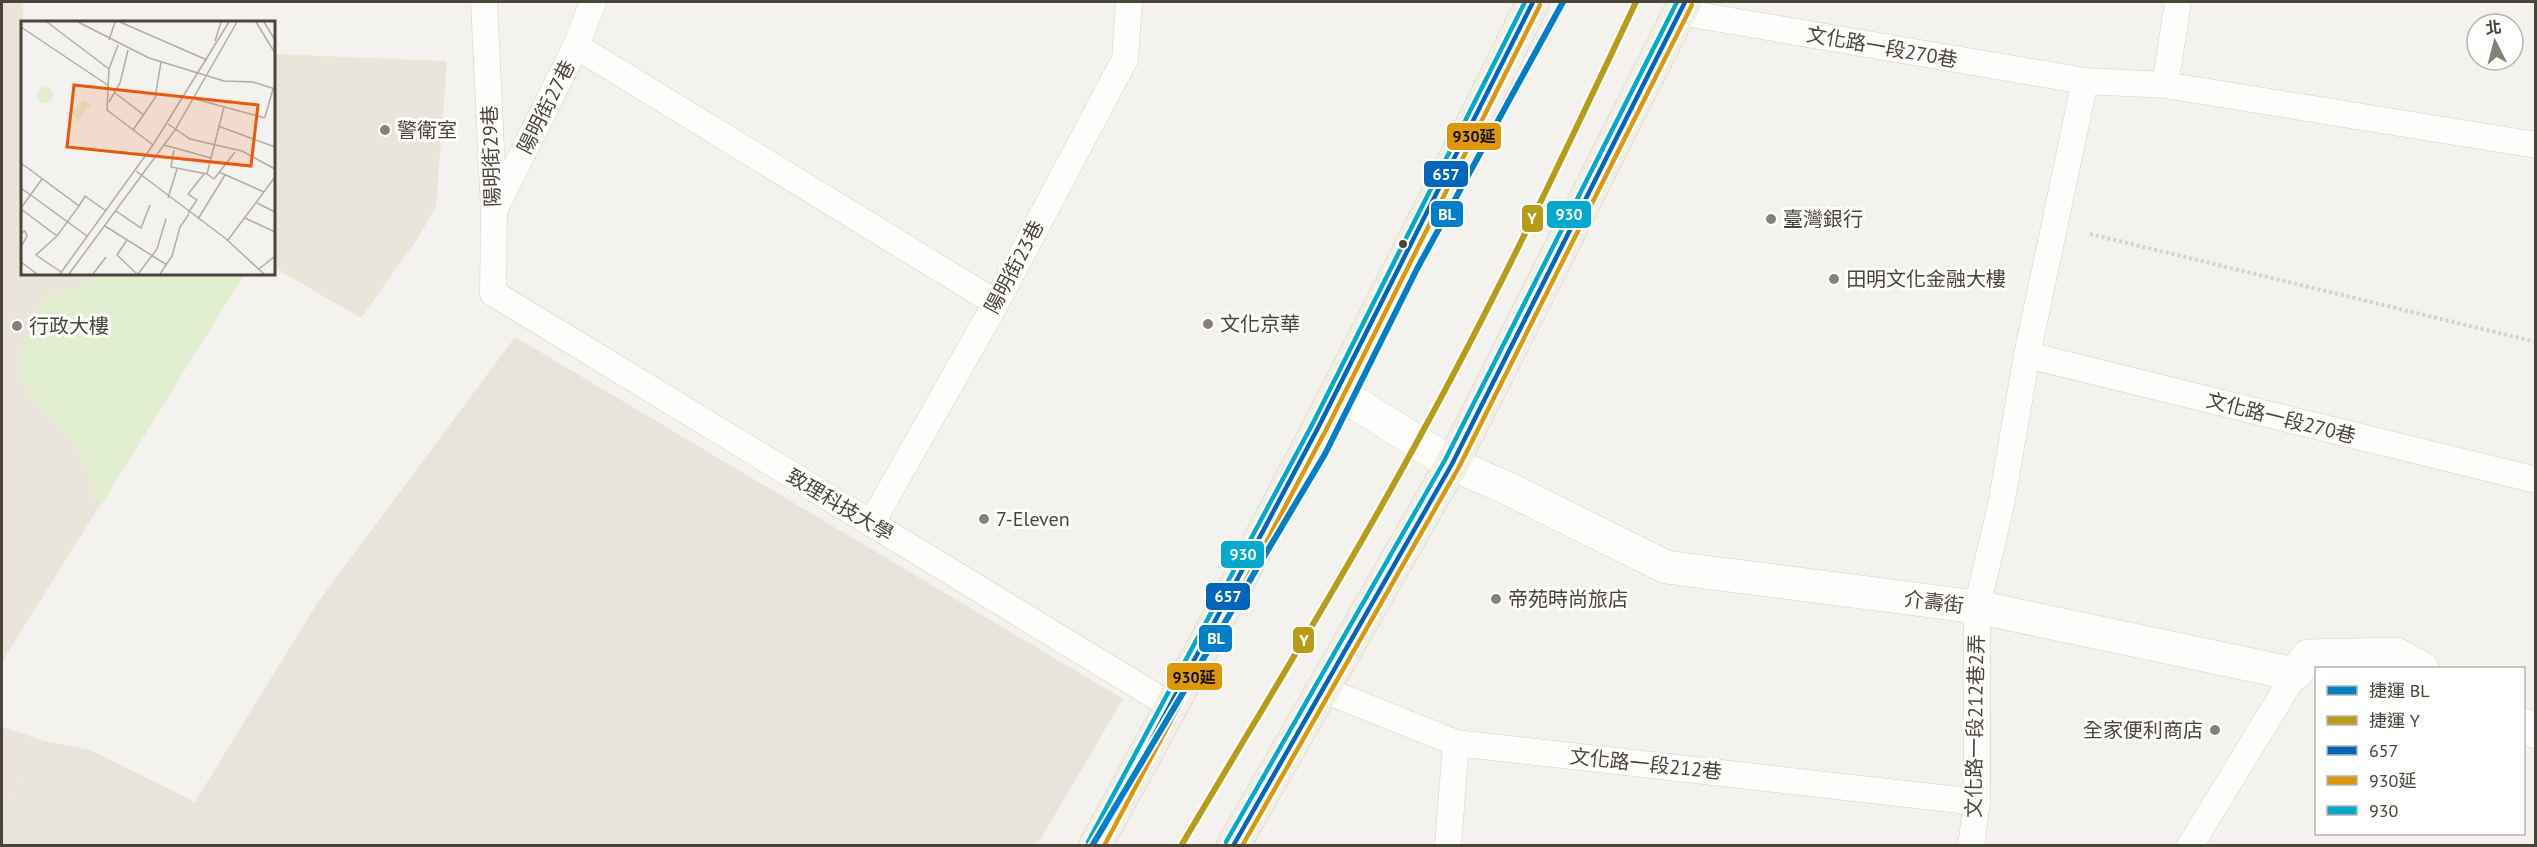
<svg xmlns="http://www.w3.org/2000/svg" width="2537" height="847" viewBox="0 0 2537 847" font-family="'PT Sans','Noto Sans TC',sans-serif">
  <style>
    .residential { fill: #e7e4dc }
    .education { fill: #eae5da }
    .green { fill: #e1eecf }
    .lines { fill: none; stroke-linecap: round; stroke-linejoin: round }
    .lane-casing { stroke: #d2d0cb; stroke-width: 27 }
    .street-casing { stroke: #d2d0cb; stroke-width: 34 }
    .primary-casing { stroke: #d6cebb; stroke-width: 34 }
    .path { stroke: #d3d2cc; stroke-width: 4; stroke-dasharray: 3 3; stroke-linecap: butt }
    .lane { stroke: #fdfdfc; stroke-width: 26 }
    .street { stroke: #fdfdfc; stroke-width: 33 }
    .primary { stroke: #f2efe6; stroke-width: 33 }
    .bus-1-casing { stroke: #fff; stroke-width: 9 }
    .bus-2-casing { stroke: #fff; stroke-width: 9 }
    .bus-3-casing { stroke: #fff; stroke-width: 9 }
    .bus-1 { stroke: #0065bd; stroke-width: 4.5 }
    .bus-2 { stroke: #dd9709; stroke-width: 4.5 }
    .bus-3 { stroke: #00a9ce; stroke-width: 4.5 }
    .metro-1-casing { stroke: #fff; stroke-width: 10 }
    .metro-2-casing { stroke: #fff; stroke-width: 10 }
    .metro-1 { stroke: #007ec7; stroke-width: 6 }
    .metro-2 { stroke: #b79d17; stroke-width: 6 }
    .poi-dot { fill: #868178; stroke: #fff; stroke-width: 2 }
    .bus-dot { fill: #4b4439; stroke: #fff; stroke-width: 2 }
    .labels { text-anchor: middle; stroke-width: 6; stroke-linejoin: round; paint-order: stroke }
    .street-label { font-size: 20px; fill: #4b4439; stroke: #fff }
    .poi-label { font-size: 20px; fill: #4b4439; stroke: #fff; text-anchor: start }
    .inset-road { fill: none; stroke: #b0aca6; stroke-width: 1.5 }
    .view { fill: #e8590c; fill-opacity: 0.15; stroke: #e8590c; stroke-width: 3 }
    .inset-edge { fill: none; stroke: #4b4439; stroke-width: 3 }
    .line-badge { stroke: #fff; stroke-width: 2 }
    .badge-label { font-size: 16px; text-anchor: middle; font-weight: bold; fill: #fff }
    .pale-badge-label { font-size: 16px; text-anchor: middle; font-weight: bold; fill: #111 }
  </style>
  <rect width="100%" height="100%" fill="#f4f2ee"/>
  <!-- residential -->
  <path class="residential" d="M 515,337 L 1123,699 L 1037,845 L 2,846 L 2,824 L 45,741 L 90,750 L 195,802 L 316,605 Z"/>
  <!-- education -->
  <path class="education" d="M 2,2 L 23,2 L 22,273 L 245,273 L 2,662 Z
    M 273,54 L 447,61 L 436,207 L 416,241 L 361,318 L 273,267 Z
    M 2,727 L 45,741 L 2,824 Z"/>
  <!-- green -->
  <path class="green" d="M 102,273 L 245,273 L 98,510 C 92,483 85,460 69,437 C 55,418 15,389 19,361 C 22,343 37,314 44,296 C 65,294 86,287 102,273 Z"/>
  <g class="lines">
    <!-- lane casing -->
    <g class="lane-casing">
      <path id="lane" d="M 484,2 L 494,210 L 493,293 L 1173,707
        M 1679,12 L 2085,81 L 2165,85 L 2536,145
        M 576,46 L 996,303
        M 2165,85 L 2178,2
        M 496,207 L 576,46 L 593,2
        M 2027,355 L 2536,480
        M 871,524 L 996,303 L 1125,59 L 1129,2
        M 1324,690 L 1456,743 L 1977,802
        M 1448,846 L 1456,743
        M 1971,846 L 1977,802 L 1977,607 L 2001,505 L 2027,355 L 2085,81
        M 2190,846 L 2295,674"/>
    </g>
    <!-- street casing -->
    <g class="street-casing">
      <path id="street" d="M 1338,392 L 1452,464 L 1509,489 L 1666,567 L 1977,607 L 2295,674 L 2308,656 L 2396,654 L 2422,668
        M 2524,725 L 2536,732"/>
    </g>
    <!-- primary casing -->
    <g class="primary-casing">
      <path id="primary" d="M 1095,846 C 1249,568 1393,286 1533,2
        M 1233,846 L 1452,464 L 1685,2"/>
    </g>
    <!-- path -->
    <path class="path" d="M 2090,234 L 2536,342"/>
    <!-- lane -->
    <use href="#lane" class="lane"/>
    <!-- street -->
    <use href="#street" class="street"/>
    <!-- primary -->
    <use href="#primary" class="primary"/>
    <!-- bus-1 casing -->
    <g class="bus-1-casing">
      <path id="bus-1" d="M 1095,846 L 1319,426 L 1533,2
        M 1233,846 L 1452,464 L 1685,2"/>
    </g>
    <!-- bus-2 casing -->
    <g class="bus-2-casing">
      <path id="bus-2" d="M 1104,846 L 1326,430 L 1540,5
        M 1242,846 L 1459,467 L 1692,5"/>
    </g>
    <!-- bus-3 casing -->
    <g class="bus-3-casing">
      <path id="bus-3" d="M 1088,842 L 1313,423 L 1525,2
        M 1226,842 L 1445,460 L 1677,2"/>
    </g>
    <!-- bus-1 -->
    <use href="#bus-1" class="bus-1"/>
    <!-- bus-2 -->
    <use href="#bus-2" class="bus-2"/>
    <!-- bus-3 -->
    <use href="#bus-3" class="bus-3"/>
    <!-- metro-1 casing -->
    <g class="metro-1-casing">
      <path id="metro-1" d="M 1092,846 L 1325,454 L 1418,267 L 1563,2"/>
    </g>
    <!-- metro-2 casing -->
    <g class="metro-2-casing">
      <path id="metro-2" d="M 1181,846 C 1263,707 1348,570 1424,429 C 1500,290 1568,146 1636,2"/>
    </g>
    <!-- metro-1 -->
    <use href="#metro-1" class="metro-1"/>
    <!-- metro-2 -->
    <use href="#metro-2" class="metro-2"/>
  </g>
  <!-- markers -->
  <g class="poi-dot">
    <circle cx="385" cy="130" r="6"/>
    <circle cx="1771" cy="219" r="6"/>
    <circle cx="1834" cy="279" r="6"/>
    <circle cx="1208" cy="324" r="6"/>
    <circle cx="17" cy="326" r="6"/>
    <circle cx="984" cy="519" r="6"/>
    <circle cx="1496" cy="599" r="6"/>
    <circle cx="2215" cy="730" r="6"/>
  </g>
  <circle class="bus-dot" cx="1403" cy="244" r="5"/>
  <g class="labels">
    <!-- street labels -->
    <g class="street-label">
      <text transform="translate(1882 47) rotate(10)" y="7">文化路一段270巷</text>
      <text transform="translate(546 107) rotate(-63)" y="7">陽明街27巷</text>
      <text transform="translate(491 156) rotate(-92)" y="7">陽明街29巷</text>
      <text transform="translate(1014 267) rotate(-62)" y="7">陽明街23巷</text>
      <text transform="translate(2281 418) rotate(14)" y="7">文化路一段270巷</text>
      <text transform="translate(840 505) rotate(31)" y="7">致理科技大學</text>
      <text transform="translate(1934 602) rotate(7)" y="7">介壽街</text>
      <text transform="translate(1975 726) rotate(-89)" y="7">文化路一段212巷2弄</text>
      <text transform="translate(1646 764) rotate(6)" y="7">文化路一段212巷</text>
    </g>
    <!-- poi labels -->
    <g class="poi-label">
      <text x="397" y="137">警衛室</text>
      <text x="1783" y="226">臺灣銀行</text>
      <text x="1846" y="286">田明文化金融大樓</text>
      <text x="1220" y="331">文化京華</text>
      <text x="29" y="333">行政大樓</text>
      <text x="996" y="526">7-Eleven</text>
      <text x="1508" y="606">帝苑時尚旅店</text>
      <text x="2203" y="737" text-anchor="end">全家便利商店</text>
    </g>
  </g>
  <!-- overview -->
  <g transform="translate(21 21)">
    <rect width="254" height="254" fill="#f4f2ee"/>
    <path d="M16 74a8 8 0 1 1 16 0a8 8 0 1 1-16 0ZM 62,80 L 70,83 L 56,102 L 51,91 Z" fill="#e1eecf"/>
    <path class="inset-road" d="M 26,1 L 88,48M 57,1 L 128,37 L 203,60 L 232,61 L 254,68M 99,1 L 186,39M 235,1 L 254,32M 243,1 L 254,19M 0,6 L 88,65M 88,19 L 94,1M 194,20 L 200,1M 97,24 L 88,48 L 86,89 L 132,124M 94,72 L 123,94M 174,78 L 244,97M 88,81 L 99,62 L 107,29M 244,96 L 252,68M 147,103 L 169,118 L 221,130 L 254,148M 197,105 L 254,126M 112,109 L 134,77 L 140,41M 143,124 L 190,137M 153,129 L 150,146 L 186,153M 0,142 L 58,185 L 36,215 L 0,188M 115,150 L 204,217 L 243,253M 198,151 L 243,171M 186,153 L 203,86M 186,153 L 193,158 L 214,131M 0,167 L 66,215M 147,177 L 156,148M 236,182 L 254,191M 58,185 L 64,175 L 85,190M 0,187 L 21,158M 95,190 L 120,207 L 129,184M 167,192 L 176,179 L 167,173 L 183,153M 224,197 L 254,211M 177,198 L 204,154M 84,205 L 146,244M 0,212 L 4,210 L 6,215 L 0,226M 36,215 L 15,234 L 40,251M 106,219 L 96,234 L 116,253M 207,219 L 254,156M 0,241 L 16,253M 238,248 L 254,235M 39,253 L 132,124 L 208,1M 48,253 L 154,109 L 216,1M 72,253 L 85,236M 117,253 L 136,228 L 145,198M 139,253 L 151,235 L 159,206 L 168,193"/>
    <path class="view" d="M 53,64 L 237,84 L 230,145 L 46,126 Z"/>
    <rect width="254" height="254" class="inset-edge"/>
  </g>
  <g class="line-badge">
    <rect x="1446" y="122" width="56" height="29" rx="6" fill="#dd9709"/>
    <rect x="1423" y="160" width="46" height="28" rx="6" fill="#0065bd"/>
    <rect x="1430" y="200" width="34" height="28" rx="6" fill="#007ec7"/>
    <rect x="1546" y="200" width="46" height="29" rx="6" fill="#00a9ce"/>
    <rect x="1521" y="204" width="23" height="29" rx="6" fill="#b79d17"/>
    <rect x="1220" y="540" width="45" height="29" rx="6" fill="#00a9ce"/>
    <rect x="1205" y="582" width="46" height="29" rx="6" fill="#0065bd"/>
    <rect x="1198" y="624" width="35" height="29" rx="6" fill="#007ec7"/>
    <rect x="1292" y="626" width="23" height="28" rx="6" fill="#b79d17"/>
    <rect x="1166" y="662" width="57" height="29" rx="6" fill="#dd9709"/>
  </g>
  <g class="badge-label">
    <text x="1446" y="180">657</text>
    <text x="1447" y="220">BL</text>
    <text x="1569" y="220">930</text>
    <text x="1532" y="224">Y</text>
    <text x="1243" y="560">930</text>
    <text x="1228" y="602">657</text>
    <text x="1216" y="644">BL</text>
    <text x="1304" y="646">Y</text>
  </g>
  <g class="pale-badge-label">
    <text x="1474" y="142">930延</text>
    <text x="1194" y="683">930延</text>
  </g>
  <!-- border -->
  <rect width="2537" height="847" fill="none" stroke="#4b4439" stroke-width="6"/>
  <!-- legend -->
  <rect x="2315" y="667" width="210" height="168" fill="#ffffff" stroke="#b7b4b0" stroke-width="1.5"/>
  <rect x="2327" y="686" width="30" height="9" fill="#007ec7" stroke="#b7b4b0" stroke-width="1.5"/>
  <text x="2369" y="697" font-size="18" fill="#4b4439">捷運 BL</text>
  <rect x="2327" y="716" width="30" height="9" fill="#b79d17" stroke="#b7b4b0" stroke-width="1.5"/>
  <text x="2369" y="727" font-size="18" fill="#4b4439">捷運 Y</text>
  <rect x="2327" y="746" width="30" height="9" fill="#0065bd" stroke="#b7b4b0" stroke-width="1.5"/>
  <text x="2369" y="757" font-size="18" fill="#4b4439">657</text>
  <rect x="2327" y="776" width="30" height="9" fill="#dd9709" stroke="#b7b4b0" stroke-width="1.5"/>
  <text x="2369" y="787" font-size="18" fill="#4b4439">930延</text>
  <rect x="2327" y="806" width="30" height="9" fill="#00a9ce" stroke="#b7b4b0" stroke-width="1.5"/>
  <text x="2369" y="817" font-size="18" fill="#4b4439">930</text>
  <!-- north arrow -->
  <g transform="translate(2495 42) rotate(354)"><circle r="28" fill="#ffffff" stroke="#b7b4b0" stroke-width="1.5"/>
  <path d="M0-4.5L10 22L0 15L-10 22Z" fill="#868178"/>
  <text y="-9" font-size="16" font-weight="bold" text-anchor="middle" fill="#4b4439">北</text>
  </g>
</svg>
